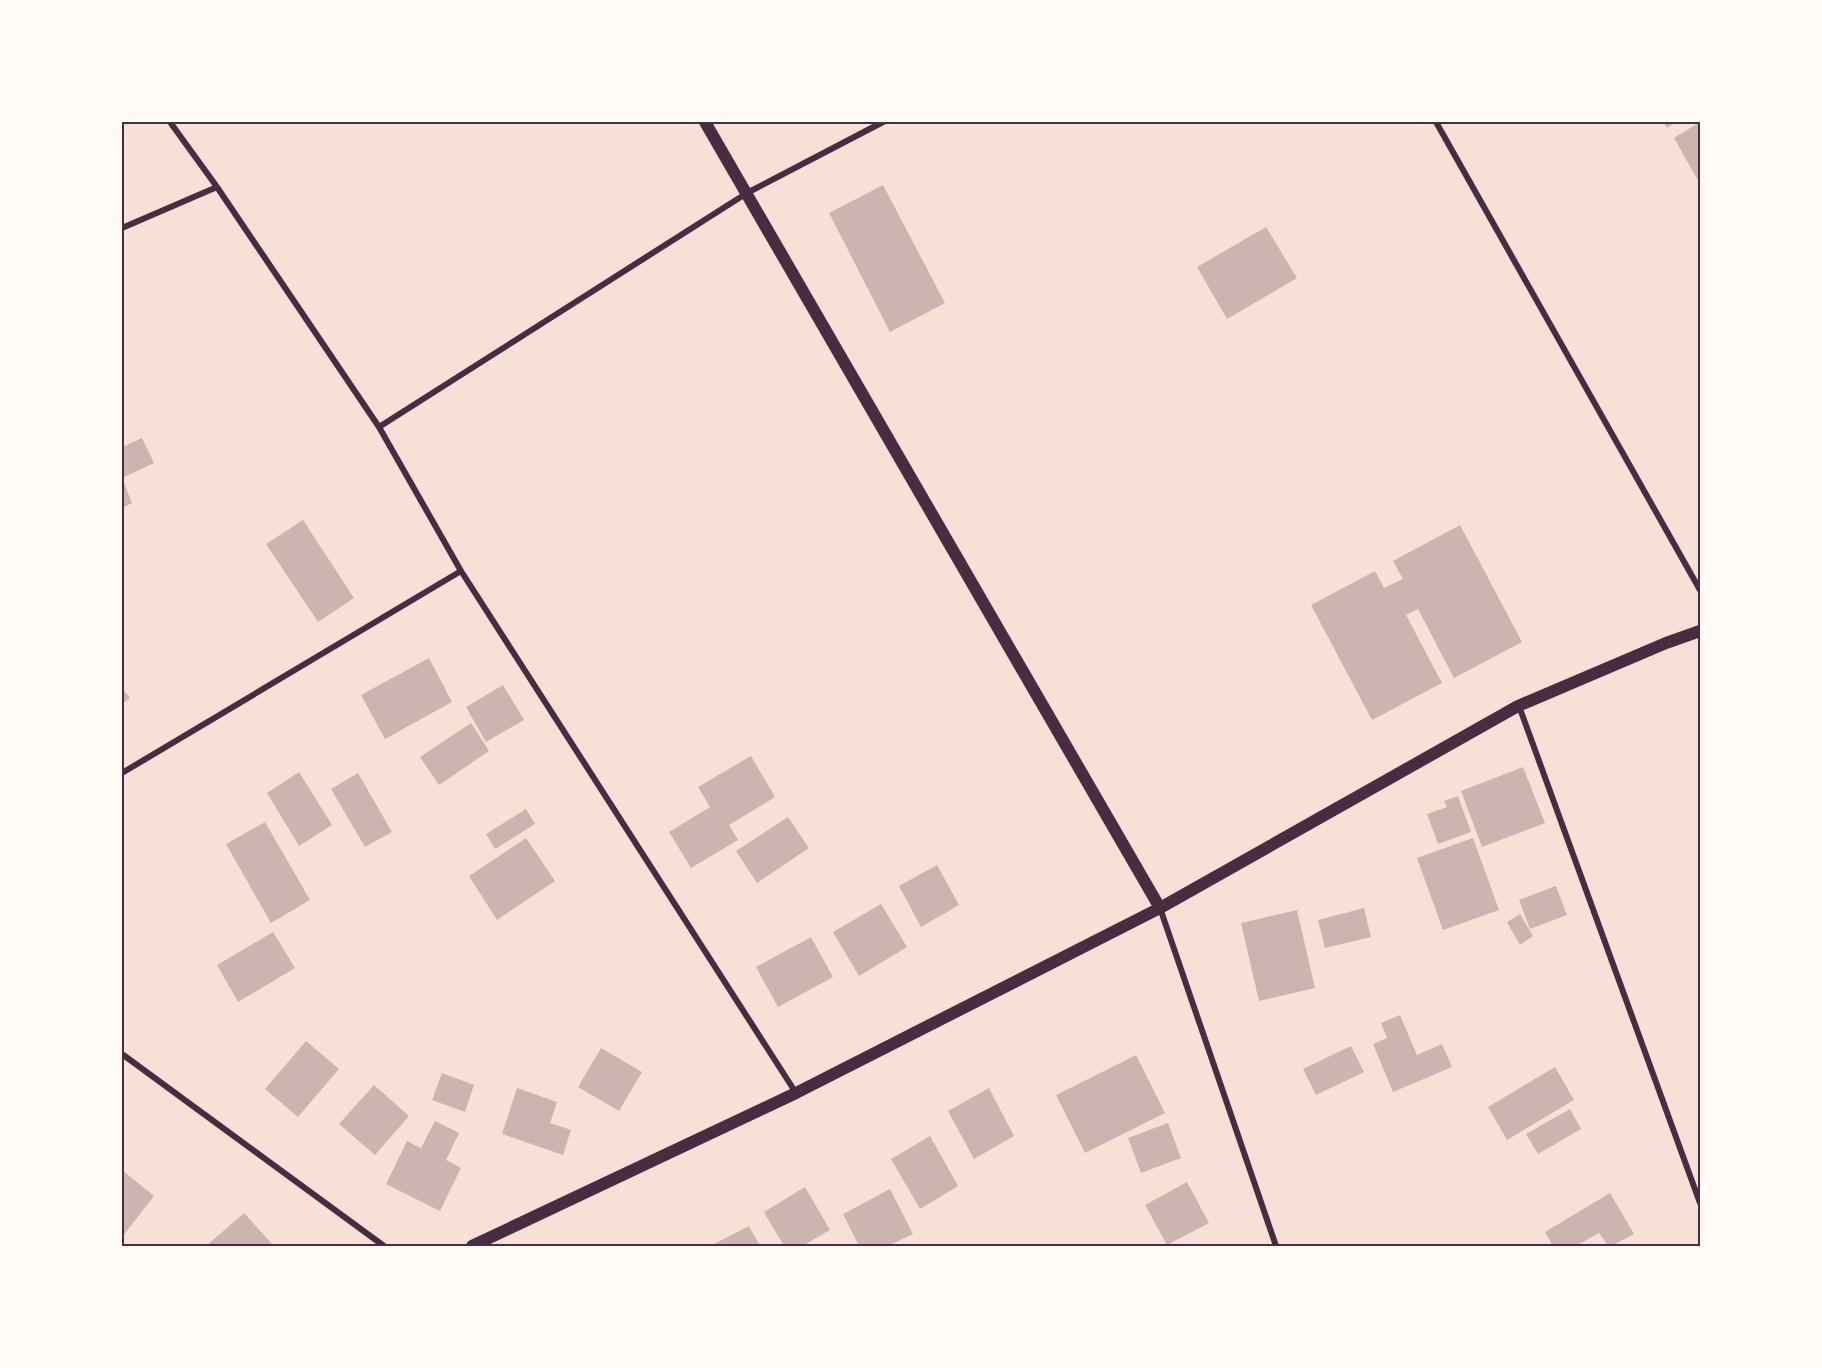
<svg xmlns="http://www.w3.org/2000/svg" width="1822" height="1368" viewBox="0 0 1822 1368" font-family="Spectral,serif">
  <style>
    .building { fill: #ccb4b1 }
    .lines { fill: none; stroke-linecap: round; stroke-linejoin: round }
    .minor { stroke: #4a2c40; stroke-width: 6 }
    .secondary { stroke: #4a2c40; stroke-width: 12 }
    .neatline { fill: none; stroke: #4a2c40; stroke-width: 2 }
  </style>
  <rect width="100%" height="100%" fill="#f7e1d7"/>
  <!-- building -->
  <path class="building" d="M 1663,122 L 1677,122 L 1667,128 Z
    M 1700,122 L 1700,184 L 1674,138 Z
    M 883,185 L 945,303 L 890,332 L 829,213 Z
    M 1266,227 L 1297,278 L 1227,319 L 1197,267 Z
    M 142,438 L 154,463 L 122,478 L 122,447 Z
    M 122,478 L 132,503 L 122,508 Z
    M 303,520 L 354,598 L 318,622 L 266,544 Z
    M 1460,525 L 1522,642 L 1454,678 L 1418,609 L 1406,615 L 1442,683 L 1372,720 L 1311,605 L 1375,571 L 1384,588 L 1403,579 L 1393,561 Z
    M 429,658 L 452,702 L 385,739 L 361,695 Z
    M 503,685 L 524,720 L 486,742 L 466,707 Z
    M 122,688 L 130,698 L 122,704 Z
    M 471,723 L 489,751 L 439,785 L 420,757 Z
    M 751,756 L 775,797 L 729,825 L 738,840 L 691,868 L 669,832 L 710,807 L 698,787 Z
    M 1523,767 L 1545,823 L 1482,847 L 1461,791 Z
    M 299,772 L 332,825 L 299,846 L 267,793 Z
    M 358,773 L 392,832 L 365,847 L 331,789 Z
    M 1458,796 L 1471,832 L 1438,844 L 1427,814 L 1447,807 L 1444,801 Z
    M 526,809 L 535,824 L 495,849 L 486,834 Z
    M 788,817 L 809,848 L 757,883 L 736,851 Z
    M 265,822 L 310,900 L 271,923 L 226,844 Z
    M 526,838 L 555,881 L 497,920 L 469,876 Z
    M 1473,838 L 1499,910 L 1443,930 L 1417,858 Z
    M 937,865 L 959,905 L 921,927 L 899,886 Z
    M 1556,886 L 1567,915 L 1530,929 L 1519,900 Z
    M 881,904 L 907,947 L 859,976 L 833,932 Z
    M 1364,908 L 1371,937 L 1325,948 L 1318,920 Z
    M 1297,910 L 1315,988 L 1259,1001 L 1241,923 Z
    M 1520,914 L 1533,936 L 1520,945 L 1507,922 Z
    M 273,932 L 295,968 L 238,1002 L 217,965 Z
    M 811,937 L 833,977 L 778,1007 L 756,967 Z
    M 1400,1015 L 1417,1055 L 1442,1044 L 1452,1067 L 1393,1092 L 1373,1044 L 1387,1038 L 1381,1023 Z
    M 306,1041 L 339,1069 L 298,1117 L 265,1089 Z
    M 1351,1046 L 1364,1072 L 1316,1095 L 1303,1069 Z
    M 601,1048 L 642,1072 L 619,1111 L 578,1087 Z
    M 1136,1055 L 1165,1113 L 1085,1153 L 1056,1095 Z
    M 1555,1067 L 1574,1100 L 1507,1140 L 1488,1107 Z
    M 442,1073 L 474,1085 L 465,1112 L 432,1100 Z
    M 374,1085 L 409,1116 L 375,1155 L 339,1124 Z
    M 517,1088 L 557,1102 L 550,1123 L 571,1130 L 563,1155 L 502,1134 Z
    M 989,1088 L 1014,1136 L 974,1159 L 948,1111 Z
    M 1570,1109 L 1581,1129 L 1538,1154 L 1526,1134 Z
    M 435,1121 L 459,1133 L 446,1160 L 461,1168 L 440,1211 L 386,1184 L 407,1141 L 421,1148 Z
    M 1168,1123 L 1181,1158 L 1141,1173 L 1128,1138 Z
    M 930,1136 L 958,1186 L 920,1209 L 891,1159 Z
    M 122,1170 L 154,1196 L 122,1237 Z
    M 1187,1182 L 1209,1223 L 1167,1245 L 1145,1205 Z
    M 805,1187 L 830,1230 L 802,1246 L 784,1246 L 764,1212 Z
    M 890,1189 L 913,1234 L 888,1246 L 859,1246 L 843,1214 Z
    M 1610,1193 L 1634,1234 L 1611,1246 L 1608,1246 L 1599,1233 L 1576,1246 L 1553,1246 L 1545,1232 Z
    M 244,1213 L 272,1244 L 269,1246 L 206,1246 Z
    M 749,1226 L 760,1246 L 710,1246 Z"/>
  <g class="lines">
    <!-- minor -->
    <path class="minor" d="M 170,122 L 217,187 L 379,427 L 461,571 L 796,1093
      M 1436,122 L 1700,590
      M 122,228 L 217,187
      M 379,427 L 747,193 L 883,122
      M 1519,706 L 1700,1203
      M 122,773 L 461,571
      M 1160,908 L 1276,1246
      M 122,1054 L 384,1246"/>
    <!-- secondary -->
    <path class="secondary" d="M 705,122 L 1160,908
      M 472,1246 L 796,1093 L 1160,908 L 1518,706 L 1666,643 L 1700,631"/>
  </g>
  <!-- border -->
  <rect width="1822" height="1368" fill="none" stroke="#fffaf5" stroke-width="246"/>
  <rect x="123" y="123" width="1576" height="1122" class="neatline"/>
</svg>
